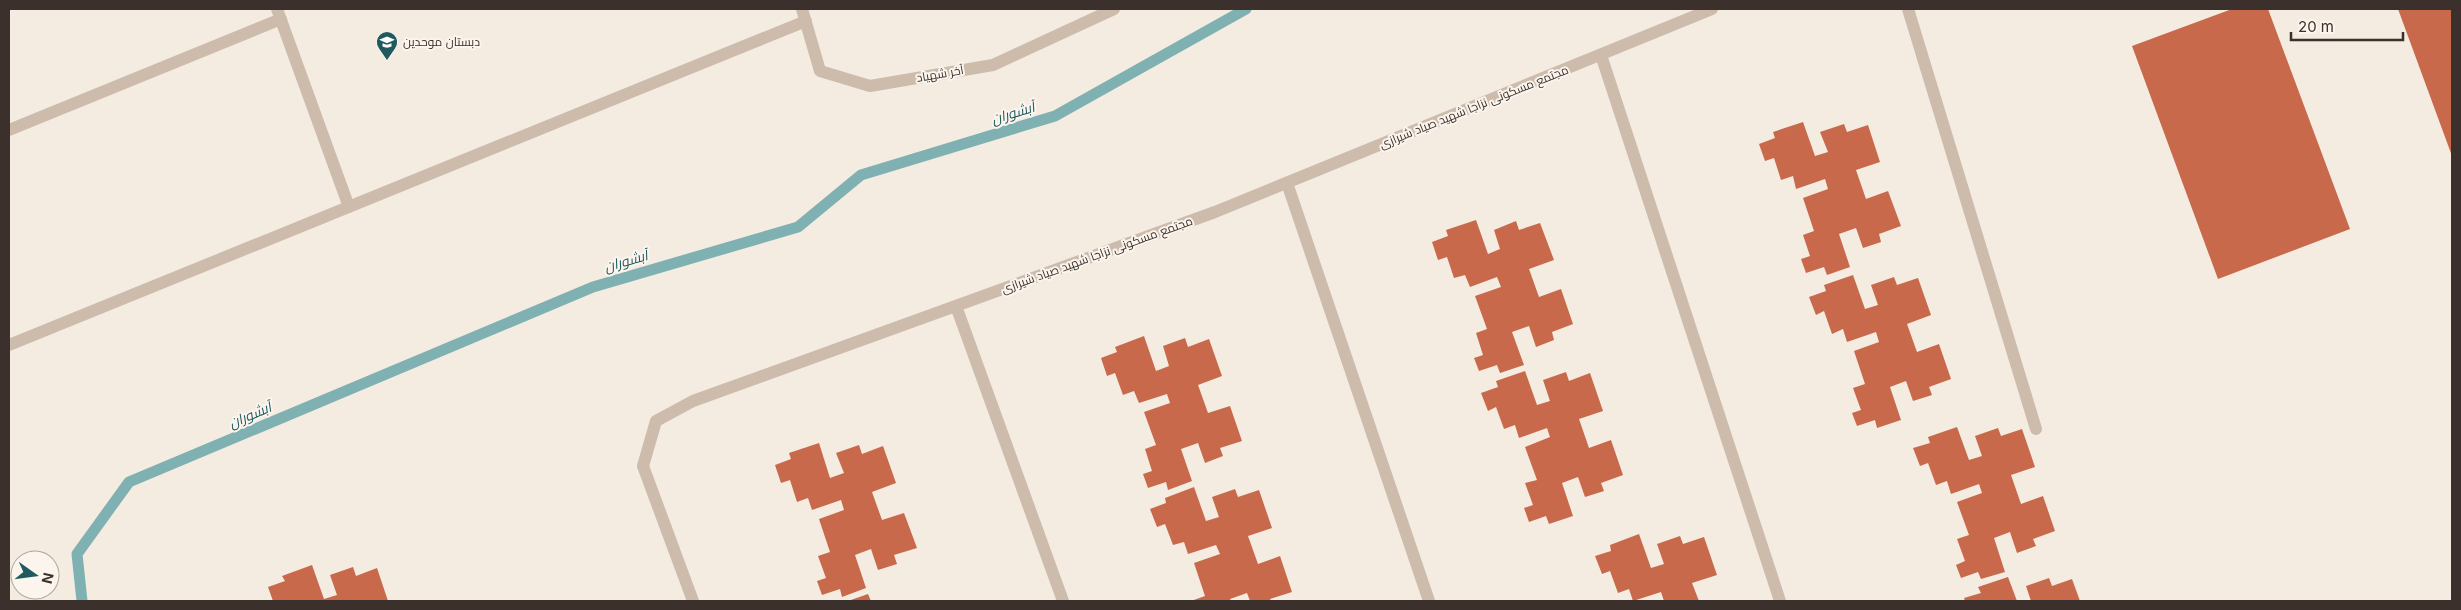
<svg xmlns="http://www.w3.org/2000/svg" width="2461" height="610" viewBox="0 0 2461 610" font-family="Inter,Cairo,sans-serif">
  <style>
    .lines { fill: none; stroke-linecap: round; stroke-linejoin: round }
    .stream { stroke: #7fb0b2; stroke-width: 11 }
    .building { fill: #c8694b }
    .service { stroke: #cdbbac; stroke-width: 12 }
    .minor { stroke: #cdbbac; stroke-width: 12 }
    .labels { text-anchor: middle; stroke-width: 4; stroke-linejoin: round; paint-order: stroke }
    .poi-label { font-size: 12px; fill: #3b302b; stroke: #fbf5ee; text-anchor: start }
    .street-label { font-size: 12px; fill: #3b302b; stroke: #fbf5ee }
    .water-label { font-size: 14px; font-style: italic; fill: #1f5a5e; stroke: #fbf5ee }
  </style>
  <rect width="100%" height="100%" fill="#f4ebe1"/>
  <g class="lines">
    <!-- stream -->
    <path class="stream" d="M 82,601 L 77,554 L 129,482 L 593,287 L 798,227 L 861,175 L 1055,116 L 1246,9"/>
  </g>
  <!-- building -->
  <path class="building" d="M 2232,9 L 2268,9 L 2350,229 L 2218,279 L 2132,46 Z
    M 2398,9 L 2452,9 L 2452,156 Z
    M 1803,122 L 1815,156 L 1828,152 L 1820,132 L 1844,124 L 1847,132 L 1868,125 L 1880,162 L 1856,170 L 1866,199 L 1888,191 L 1901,226 L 1879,234 L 1881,242 L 1863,248 L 1856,228 L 1839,234 L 1850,267 L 1827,275 L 1824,267 L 1806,273 L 1801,259 L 1810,256 L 1803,235 L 1814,231 L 1803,198 L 1828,189 L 1825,179 L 1796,189 L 1793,176 L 1781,180 L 1774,158 L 1765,161 L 1759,144 L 1775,138 L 1773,132 Z
    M 1476,220 L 1488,254 L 1500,249 L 1494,230 L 1516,221 L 1519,230 L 1540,223 L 1554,260 L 1529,269 L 1539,297 L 1561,289 L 1573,324 L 1552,332 L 1554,340 L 1536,347 L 1529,326 L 1512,332 L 1524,365 L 1500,373 L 1497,365 L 1479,371 L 1474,358 L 1483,355 L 1476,333 L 1487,329 L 1475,296 L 1501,287 L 1497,277 L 1470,287 L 1465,275 L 1454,278 L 1447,257 L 1438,260 L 1432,242 L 1448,236 L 1446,230 Z
    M 1853,275 L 1865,309 L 1878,305 L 1871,285 L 1894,277 L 1897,285 L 1918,278 L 1931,315 L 1907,324 L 1917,352 L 1939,344 L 1951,379 L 1929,387 L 1932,395 L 1913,401 L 1906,381 L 1890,387 L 1901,420 L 1877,428 L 1875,420 L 1857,426 L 1852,413 L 1861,410 L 1853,388 L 1865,384 L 1854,351 L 1879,342 L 1876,332 L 1847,342 L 1843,329 L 1832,334 L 1824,311 L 1816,315 L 1809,297 L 1826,291 L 1824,285 Z
    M 1144,336 L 1156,371 L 1169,366 L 1163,346 L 1185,338 L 1188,347 L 1209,339 L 1222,376 L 1198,385 L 1208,413 L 1230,406 L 1242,441 L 1220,448 L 1223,456 L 1205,463 L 1198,443 L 1181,449 L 1192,481 L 1168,490 L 1166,482 L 1148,488 L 1143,474 L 1152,471 L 1145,449 L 1156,445 L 1144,412 L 1170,403 L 1167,394 L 1139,403 L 1134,391 L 1123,395 L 1115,373 L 1107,376 L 1101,358 L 1117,352 L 1115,347 Z
    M 1525,371 L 1537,405 L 1550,401 L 1543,380 L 1566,372 L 1569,381 L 1590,373 L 1603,411 L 1579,419 L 1589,448 L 1611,440 L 1623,475 L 1601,483 L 1604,491 L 1585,497 L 1578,477 L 1562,483 L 1573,516 L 1549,524 L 1546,516 L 1529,522 L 1524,508 L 1533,505 L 1525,483 L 1537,480 L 1525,447 L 1550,437 L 1547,428 L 1519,438 L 1515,425 L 1504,429 L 1496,407 L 1488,411 L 1481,393 L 1498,387 L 1496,381 Z
    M 1957,427 L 1969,460 L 1982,456 L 1975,436 L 1998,428 L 2001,436 L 2022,429 L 2035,467 L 2011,475 L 2021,504 L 2043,496 L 2055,531 L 2033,539 L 2036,546 L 2017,553 L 2010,532 L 1994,538 L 2005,572 L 1981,579 L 1978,572 L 1961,578 L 1956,565 L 1965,561 L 1957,539 L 1969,535 L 1957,502 L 1982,493 L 1979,484 L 1951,494 L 1947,481 L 1936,485 L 1928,463 L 1920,466 L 1913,448 L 1930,443 L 1928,437 Z
    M 819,443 L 830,478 L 844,473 L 836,453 L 859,445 L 862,454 L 883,446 L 896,483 L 872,492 L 882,520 L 904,513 L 917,548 L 894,555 L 897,564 L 878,570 L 871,549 L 855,555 L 866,588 L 842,597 L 840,589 L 822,595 L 817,581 L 826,578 L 818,556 L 830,552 L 819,519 L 844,510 L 841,500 L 812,510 L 808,498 L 797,502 L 790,480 L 781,483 L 775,465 L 791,459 L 789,453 Z
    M 1194,487 L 1206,521 L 1219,517 L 1212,497 L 1235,489 L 1238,497 L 1259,490 L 1272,528 L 1248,536 L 1258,564 L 1280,556 L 1292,592 L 1270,599 L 1271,601 L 1250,601 L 1247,593 L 1230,599 L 1231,601 L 1191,601 L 1205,596 L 1194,563 L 1220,554 L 1216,545 L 1188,554 L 1184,542 L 1173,545 L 1165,524 L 1157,527 L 1150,509 L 1166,503 L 1165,498 Z
    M 1639,534 L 1651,568 L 1664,564 L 1657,544 L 1680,536 L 1683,544 L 1704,537 L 1717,575 L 1692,583 L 1699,601 L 1664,601 L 1661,592 L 1633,601 L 1629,589 L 1618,593 L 1610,571 L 1602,574 L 1595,556 L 1611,551 L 1610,545 Z
    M 312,565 L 324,599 L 337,595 L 330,575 L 353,567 L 356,576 L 377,568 L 388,601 L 273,601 L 268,587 L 285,581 L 282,576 Z
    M 2008,577 L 2017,601 L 1965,601 L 1964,598 L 1981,593 L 1978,587 Z
    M 2049,578 L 2052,586 L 2072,579 L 2080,601 L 2031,601 L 2026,586 Z
    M 868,594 L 871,601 L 848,601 Z"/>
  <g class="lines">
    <!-- service -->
    <path class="service" d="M 1908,9 L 2036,429
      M 1601,55 L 1780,601
      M 1287,183 L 1429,601
      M 956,306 L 1063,601
      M 693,601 L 643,466 L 656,421 L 693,401 L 1215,212 L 1712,9"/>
    <!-- minor -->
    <path class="minor" d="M 277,9 L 349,207
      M 802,9 L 820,71 L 870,86 L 993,65 L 1114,9
      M 9,130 L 281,19
      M 9,345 L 806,21"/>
  </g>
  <!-- icons -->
  <defs>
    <g id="school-pin" transform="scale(1.125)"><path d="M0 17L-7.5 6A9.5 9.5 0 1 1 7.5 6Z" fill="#1f5a5e" stroke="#fbf5ee"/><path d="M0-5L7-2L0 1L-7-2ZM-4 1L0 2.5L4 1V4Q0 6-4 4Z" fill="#fff"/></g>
  </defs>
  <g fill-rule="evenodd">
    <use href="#school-pin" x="387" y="42"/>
  </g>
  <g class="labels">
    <!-- poi labels -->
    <g class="poi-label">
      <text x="403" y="46">دبستان موحدین</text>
    </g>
    <!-- street labels -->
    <g class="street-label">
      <text transform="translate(940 74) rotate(-10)" y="4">آخر شهیاد</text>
      <text transform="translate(1474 107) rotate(-22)" y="4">مجتمع مسکونی نزاجا شهید صیاد شیرازی</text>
      <text transform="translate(1097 255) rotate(-20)" y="4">مجتمع مسکونی نزاجا شهید صیاد شیرازی</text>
    </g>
    <!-- water labels -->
    <g class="water-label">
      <text transform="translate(1013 113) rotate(-17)" y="5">آبشوران</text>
      <text transform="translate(626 261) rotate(-16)" y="5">آبشوران</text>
      <text transform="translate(250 415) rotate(-23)" y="5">آبشوران</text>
    </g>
  </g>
  <!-- border -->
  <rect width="2461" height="610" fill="none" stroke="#3b302b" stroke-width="20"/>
  <!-- north arrow -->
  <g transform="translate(35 575) rotate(104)"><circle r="24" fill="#fbf5ee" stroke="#aea6a0"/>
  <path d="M0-4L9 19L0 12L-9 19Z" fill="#1f5a5e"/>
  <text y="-8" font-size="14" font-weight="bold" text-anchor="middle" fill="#3b302b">N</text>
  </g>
  <!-- scale -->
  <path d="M2291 32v8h112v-8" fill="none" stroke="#3b302b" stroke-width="2.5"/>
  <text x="2298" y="32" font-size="15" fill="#3b302b" stroke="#fbf5ee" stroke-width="4" paint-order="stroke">20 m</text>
</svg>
